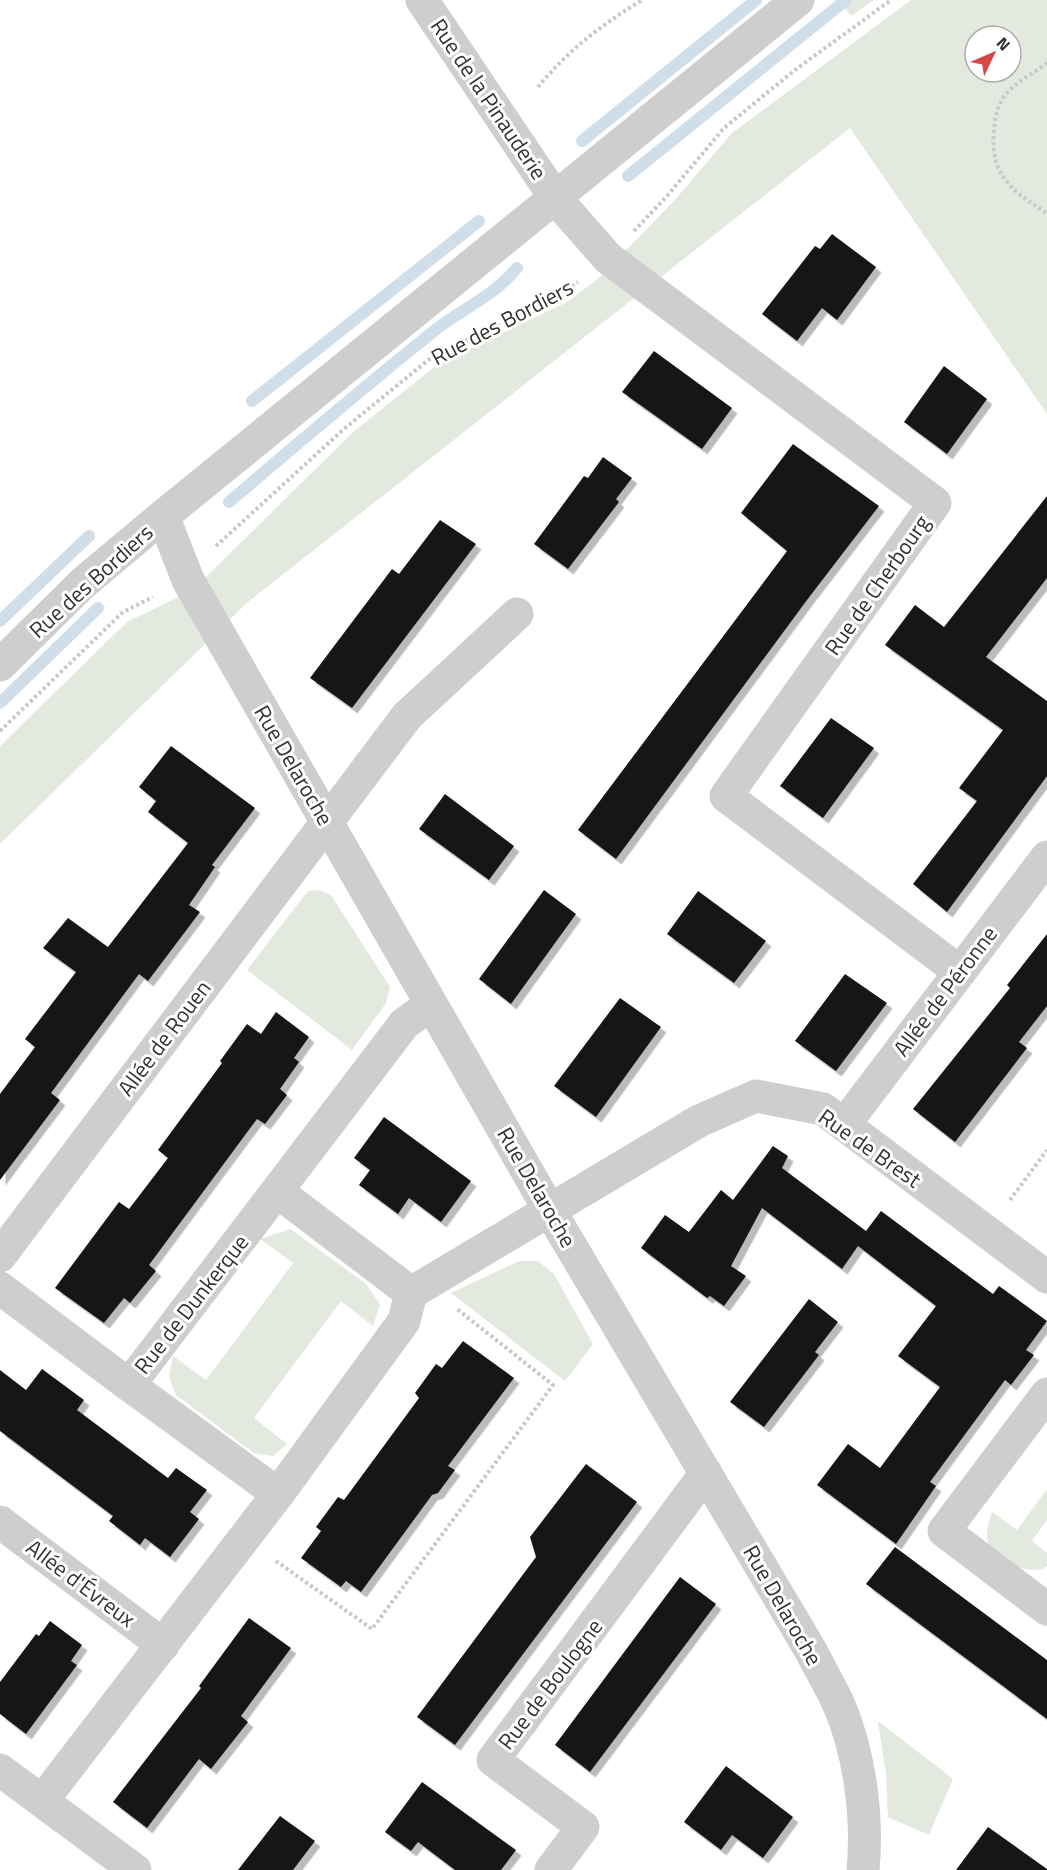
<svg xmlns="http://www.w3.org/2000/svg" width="1047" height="1870" viewBox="0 0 1047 1870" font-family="'Titillium Web',sans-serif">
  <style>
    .green { fill: #e3e9de; fill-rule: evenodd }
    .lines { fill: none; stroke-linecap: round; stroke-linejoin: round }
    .stream { stroke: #d0deea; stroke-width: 12 }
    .building { fill: #181818; filter: url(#shadow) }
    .path { stroke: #c8c8c8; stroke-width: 4; stroke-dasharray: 3 3; stroke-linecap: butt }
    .minor { stroke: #cecece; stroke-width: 33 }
    .labels { text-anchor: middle; stroke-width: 6; stroke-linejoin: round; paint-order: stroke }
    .street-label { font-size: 22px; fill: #313131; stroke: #fff }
  </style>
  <defs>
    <filter id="shadow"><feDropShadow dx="5.5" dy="5.5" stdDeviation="0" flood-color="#0004"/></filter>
  </defs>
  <rect width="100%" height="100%" fill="#fff"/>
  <!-- green -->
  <path class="green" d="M 841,0 L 874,0 L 851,16 L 839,1 Z
    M 911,0 L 1047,0 L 1047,414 L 850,128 L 248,602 L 0,844 L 0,746 L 127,622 L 193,590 L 352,433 L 437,365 L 569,301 L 600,277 L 674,201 L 732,133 ZM 975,36 L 1011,36 L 1011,72 L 975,72 Z
    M 320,890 L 331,895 L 390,987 L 386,1003 L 352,1050 L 247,970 L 308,891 Z
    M 290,1229 L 365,1283 L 380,1304 L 373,1326 L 341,1301 L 254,1418 L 287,1444 L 273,1456 L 254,1453 L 176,1395 L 169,1377 L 173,1356 L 206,1380 L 293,1263 L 260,1239 Z
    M 519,1261 L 538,1261 L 554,1274 L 593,1344 L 565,1381 L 451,1293 Z
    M 1047,1489 L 1047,1520 L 1032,1541 L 1047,1553 L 1047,1566 C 1033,1578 996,1560 989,1545 C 984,1534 989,1523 992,1512 L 1017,1530 Z
    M 878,1721 L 953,1779 L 929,1835 L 888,1817 L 886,1774 Z"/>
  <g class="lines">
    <!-- stream -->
    <path class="stream" d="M 582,141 L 756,0
      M 628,176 L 846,0
      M 252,401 L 479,221
      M 229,502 C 297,444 364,387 434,331 C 463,308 493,297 517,268
      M 0,621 L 89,536
      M 0,703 L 98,608"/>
  </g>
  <!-- building -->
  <path class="building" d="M 832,234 L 876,267 L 837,320 L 822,308 L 797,341 L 762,314 L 815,246 L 820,249 Z
    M 654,351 L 732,408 L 702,449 L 622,392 Z
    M 944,366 L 987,399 L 947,454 L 904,422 Z
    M 793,444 L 879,506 L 807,600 L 616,859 L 578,830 L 787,551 L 741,513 Z
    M 603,457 L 632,478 L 616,499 L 619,502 L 568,569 L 534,544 L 584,476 L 588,478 Z
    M 1047,496 L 1047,578 L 986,657 L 1047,701 L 1047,776 L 947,912 L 913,884 L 977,801 L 959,788 L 1003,730 L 885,645 L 915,605 L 944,627 Z
    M 440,520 L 476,544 L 352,708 L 310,678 L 392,569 L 399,574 Z
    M 831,718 L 874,748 L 823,818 L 780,786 Z
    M 171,746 L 255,808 L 212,865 L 215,867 L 189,905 L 200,912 L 148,981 L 139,974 L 51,1093 L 60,1100 L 0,1180 L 0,1094 L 35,1047 L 25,1039 L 76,972 L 43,948 L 68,918 L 108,947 L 188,843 L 148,812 L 156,801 L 139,787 Z
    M 445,794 L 514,846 L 489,880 L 419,829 Z
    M 544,890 L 576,914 L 511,1004 L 479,979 Z
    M 698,891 L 766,941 L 734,983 L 667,934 Z
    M 1047,934 L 1047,1006 L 1019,1042 L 1027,1048 L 955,1142 L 913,1109 L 1010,988 L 1007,985 Z
    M 845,974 L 887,1003 L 836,1071 L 795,1041 Z
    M 620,998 L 661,1027 L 596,1117 L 554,1086 Z
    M 276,1012 L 309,1037 L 294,1058 L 299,1062 L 280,1089 L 287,1095 L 265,1124 L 257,1119 L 149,1265 L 156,1271 L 130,1303 L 124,1298 L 104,1323 L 55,1288 L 119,1202 L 129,1209 L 168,1158 L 158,1150 L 222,1063 L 220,1061 L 247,1024 L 261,1034 Z
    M 384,1117 L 471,1181 L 441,1222 L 409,1198 L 398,1214 L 359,1185 L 370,1170 L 354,1158 Z
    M 773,1146 L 788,1156 L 782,1168 L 866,1231 L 881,1211 L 993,1294 L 999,1286 L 1047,1321 L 1026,1350 L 1034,1355 L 1011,1385 L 1005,1380 L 930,1482 L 936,1486 L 896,1544 L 817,1485 L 848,1444 L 880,1468 L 940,1387 L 898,1356 L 936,1306 L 858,1246 L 842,1269 L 762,1208 L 731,1266 L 746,1276 L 724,1306 L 710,1296 L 707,1298 L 641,1248 L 665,1215 L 689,1232 L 721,1190 L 733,1200 Z
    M 809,1299 L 838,1322 L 815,1352 L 819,1355 L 764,1427 L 730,1402 Z
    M 463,1341 L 514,1378 L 448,1466 L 455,1470 L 438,1493 L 432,1495 L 361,1592 L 346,1581 L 341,1587 L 301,1558 L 321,1531 L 316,1527 L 338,1497 L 344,1500 L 419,1398 L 415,1393 L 436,1364 L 442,1368 Z
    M 42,1369 L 84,1400 L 77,1410 L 168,1478 L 176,1468 L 207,1490 L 190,1512 L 199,1519 L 170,1557 L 145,1538 L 140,1545 L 109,1521 L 113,1516 L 0,1431 L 0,1370 L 26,1390 Z
    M 586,1464 L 637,1502 L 455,1745 L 417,1717 L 536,1557 L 530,1537 Z
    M 895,1547 L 1047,1660 L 1047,1719 L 866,1584 Z
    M 680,1577 L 716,1604 L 590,1772 L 555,1745 Z
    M 249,1618 L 291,1648 L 241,1716 L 248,1722 L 211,1769 L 199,1759 L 147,1828 L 113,1802 L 201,1688 L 199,1686 Z
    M 50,1621 L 82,1645 L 71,1661 L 77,1665 L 26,1734 L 0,1714 L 0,1682 L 36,1634 L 39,1636 Z
    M 726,1766 L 793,1817 L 763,1858 L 732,1835 L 721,1850 L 684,1822 Z
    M 422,1782 L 516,1850 L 501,1870 L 455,1870 L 418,1842 L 411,1851 L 385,1832 Z
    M 280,1816 L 315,1841 L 293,1870 L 238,1870 Z
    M 988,1827 L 1047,1869 L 1047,1870 L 956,1870 Z"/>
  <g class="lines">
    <!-- path -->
    <path class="path" d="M 1047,63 C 1034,73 1012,84 1003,98 C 997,108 995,118 994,129 C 989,175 1012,191 1047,213
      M 538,87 C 568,50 603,24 642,0
      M 634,231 L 667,196 L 724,128 L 795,70 L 891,0
      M 216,546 L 345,428 L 432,357 L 559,295 L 578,282
      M 0,731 L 123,612 L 153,597
      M 1010,1200 L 1047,1150
      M 276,1561 L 372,1629 L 553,1385 L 457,1309"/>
    <!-- minor -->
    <path class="minor" d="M 422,0 L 556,199 L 608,258 L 935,503 L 726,796 L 960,972
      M 163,516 L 188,580 L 550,1211 L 811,1651 C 820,1669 831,1687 839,1705 C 860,1754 868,1818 863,1870
      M 0,665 L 83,583 L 163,516 L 798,0
      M 844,1125 L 1047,857
      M 278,1192 L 411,1293
      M 0,1256 L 407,716 L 517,614
      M 0,1288 L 129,1385
      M 1047,1394 L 944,1531 L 1047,1609
      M 278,1494 L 129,1385 L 404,1024 L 431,1004
      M 0,1522 L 163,1645
      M 0,1770 L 135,1870
      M 42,1801 L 278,1494 L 404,1321 L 411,1293 L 699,1121 L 756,1096 L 823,1109 L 1047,1277
      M 551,1870 L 583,1827 L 493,1760 L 706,1473"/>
  </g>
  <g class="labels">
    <!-- street labels -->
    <g class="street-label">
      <text transform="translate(489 99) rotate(56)" y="8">Rue de la Pinauderie</text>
      <text transform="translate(502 322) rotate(-28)" y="8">Rue des Bordiers</text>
      <text transform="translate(91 581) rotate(-42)" y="8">Rue des Bordiers</text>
      <text transform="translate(877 585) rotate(-55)" y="8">Rue de Cherbourg</text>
      <text transform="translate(294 765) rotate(60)" y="8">Rue Delaroche</text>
      <text transform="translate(945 991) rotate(-53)" y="8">Allée de Péronne</text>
      <text transform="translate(164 1038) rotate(-53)" y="8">Allée de Rouen</text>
      <text transform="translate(870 1148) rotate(35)" y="8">Rue de Brest</text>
      <text transform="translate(537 1187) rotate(60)" y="8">Rue Delaroche</text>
      <text transform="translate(191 1304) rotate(-52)" y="8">Rue de Dunkerque</text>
      <text transform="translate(81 1583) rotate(37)" y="8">Allée d'Évreux</text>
      <text transform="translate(783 1605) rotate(60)" y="8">Rue Delaroche</text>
      <text transform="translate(550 1684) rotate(-53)" y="8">Rue de Boulogne</text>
    </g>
  </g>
  <!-- north arrow -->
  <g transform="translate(993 54) rotate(46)"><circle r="28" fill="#ffffff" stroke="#adadad" stroke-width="1.5"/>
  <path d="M0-4.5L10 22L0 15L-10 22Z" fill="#d44848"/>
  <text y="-9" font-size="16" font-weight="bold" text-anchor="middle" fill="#313131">N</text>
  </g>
</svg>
